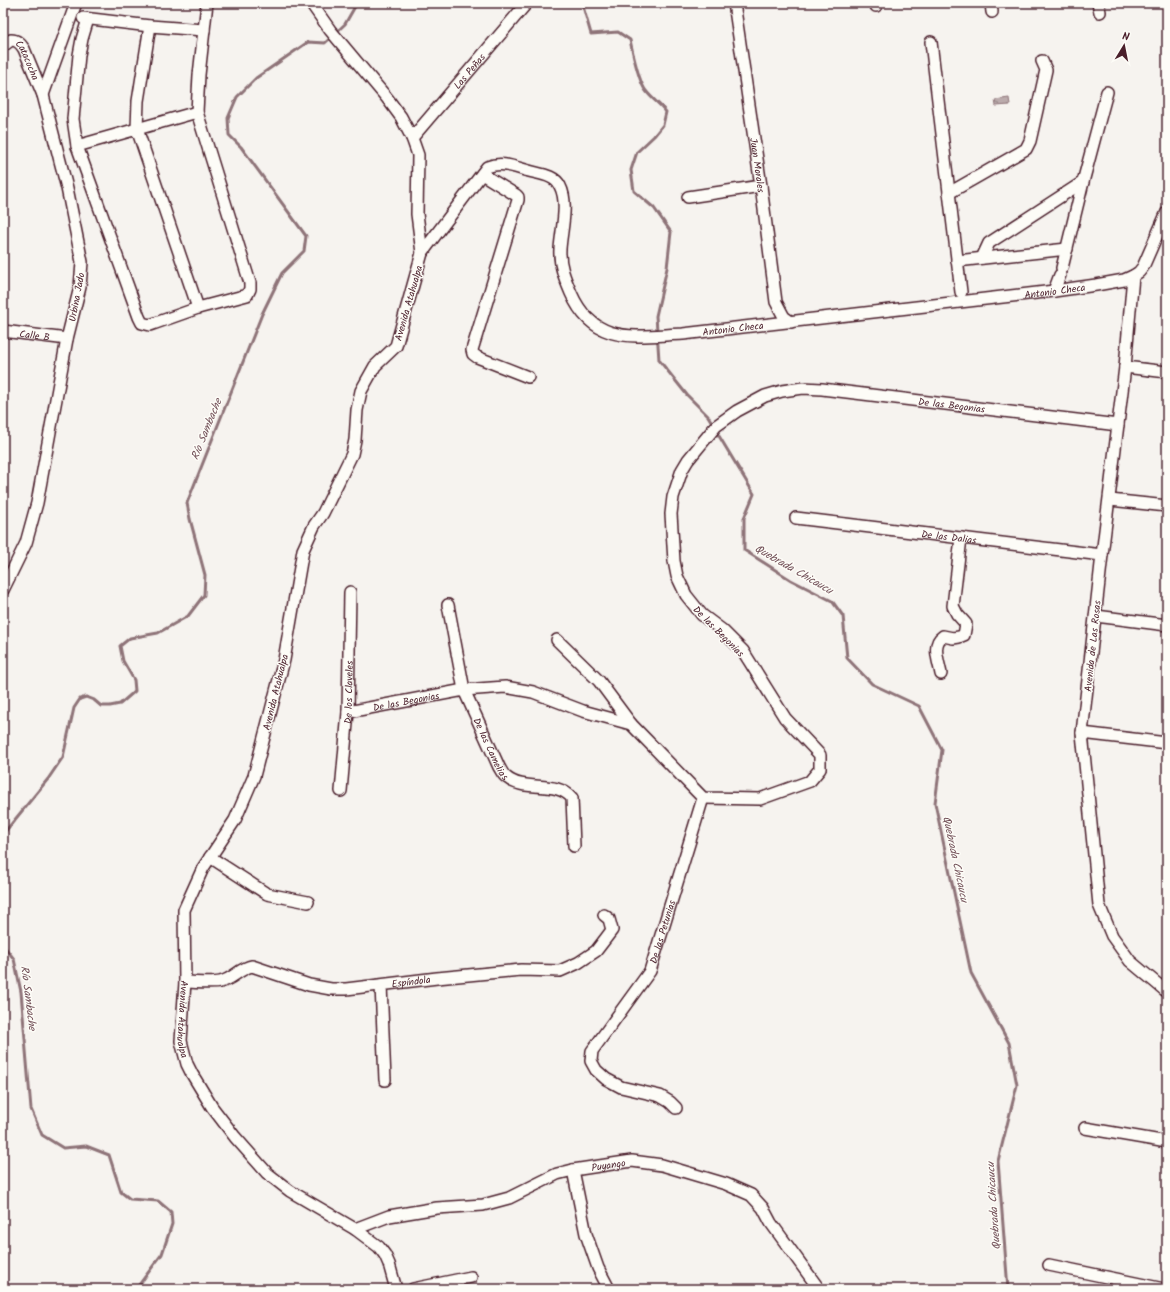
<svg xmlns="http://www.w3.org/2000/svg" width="1170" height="1292" viewBox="0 0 1170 1292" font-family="Kalam,sans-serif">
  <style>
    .water { fill: url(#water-waves); stroke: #8e7378 }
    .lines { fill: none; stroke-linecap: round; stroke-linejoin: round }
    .stream { stroke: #8e7378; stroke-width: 3 }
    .minor-casing { stroke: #4a1f2b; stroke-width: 14 }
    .minor { stroke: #fdfcf7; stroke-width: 11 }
    .labels { text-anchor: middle; stroke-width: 3; stroke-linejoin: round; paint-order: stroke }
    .street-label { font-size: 10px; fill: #4a1f2b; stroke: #fdfcf7 }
    .water-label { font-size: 11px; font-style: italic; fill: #725058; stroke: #fdfcf7 }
  </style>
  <defs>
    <pattern id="water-waves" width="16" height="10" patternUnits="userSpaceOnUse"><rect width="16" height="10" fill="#bbabac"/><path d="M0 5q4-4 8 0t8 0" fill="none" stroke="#9a8b8c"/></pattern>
  </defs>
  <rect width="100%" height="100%" fill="#f6f3ef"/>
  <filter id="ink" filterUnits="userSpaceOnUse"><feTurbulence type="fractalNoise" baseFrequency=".025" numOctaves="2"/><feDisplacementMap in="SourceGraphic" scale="8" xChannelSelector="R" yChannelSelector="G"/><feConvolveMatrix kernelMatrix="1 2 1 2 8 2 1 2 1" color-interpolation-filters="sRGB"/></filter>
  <g filter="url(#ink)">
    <!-- water -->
    <path class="water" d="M 1009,98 L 1010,105 L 996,106 L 995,100 Z"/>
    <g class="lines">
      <!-- stream -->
      <path class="stream" d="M 428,3 L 433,5 L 464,3
        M 582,3 L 591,34 L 618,32 L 630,40 C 633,53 638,81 646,91 C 652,99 660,104 666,112 L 663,125 L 654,136 L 637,152 L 631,170 L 634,191 L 654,208 L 671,232 L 667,268 L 656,316 L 659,360 L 687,395 L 708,416 L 714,426
        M 716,431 L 754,494 L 744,518 L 744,550 L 791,580 L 832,601 L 843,616 L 847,658 L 872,684 L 919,706 L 942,750 L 935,803 L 971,973 L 1009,1043 L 1017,1085 L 998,1161 L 1008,1289
        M 3,839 L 4,833 L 48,779 L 63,757 L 74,708 L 80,699 L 86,697 L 94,700 L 101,706 L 110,706 L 120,704 L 135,691 L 134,680 L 123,661 L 120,646 L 130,638 L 158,633 L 188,616 L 204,595 L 205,575 L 190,519 L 187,503 L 262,314 L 282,273 L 304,251 L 306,236 L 241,147 L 229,135 L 228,118 L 237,97 L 256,78 L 308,42 L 325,43 L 345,24 L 357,3
        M 3,894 L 3,895
        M 3,945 L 14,959 L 21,992 L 31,1109 L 42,1135 L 63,1148 L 86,1146 L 109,1155 L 121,1192 L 130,1199 L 158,1201 L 171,1212 L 172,1224 L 162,1254 L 136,1289"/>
      <!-- minor casing -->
      <g class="minor-casing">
        <g id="minor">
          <path id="s1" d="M 311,3 L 330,30 L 387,98 L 401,117 L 412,138 L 418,155 L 417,214 L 422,253 L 396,346 L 375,366 L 361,391 L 357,410 L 355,440 L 352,454 L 323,513 L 314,526 L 303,550 L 284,660 L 254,776 L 235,820 L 203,868 L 184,910 L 185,982 L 181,1041 L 187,1064 L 192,1074 L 212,1107 L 235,1137 L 267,1173 L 290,1191 L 355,1229 L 379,1247 L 385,1255 L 389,1264 L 396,1289"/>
          <path id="s2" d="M 734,3 L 761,186 L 776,302 L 784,317 L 791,322"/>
          <path d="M 991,3 L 992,12"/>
          <path d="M 1098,3 L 1100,12"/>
          <path d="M 876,6 L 876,3"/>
          <path d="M 83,18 L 150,26 L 204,30"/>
          <path d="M 88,19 L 82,39 L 79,55 L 73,119 L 77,146 L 139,317 L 142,323 L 150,325 L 198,308 L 247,295 L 250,289 L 250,283 L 197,112 L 199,75 L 207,3"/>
          <path d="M 150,26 L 138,101 L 137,129 L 198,308"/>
          <path d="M 931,42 L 961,292"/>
          <path id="s3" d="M 3,46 L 11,40 C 17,40 20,43 24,49 L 43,95 L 67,188 L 82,262 L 80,287 L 67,339 L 37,503 L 26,543 L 3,590"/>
          <path d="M 43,95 L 76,3"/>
          <path id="s4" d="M 412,138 L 526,4"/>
          <path d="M 77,146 L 197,112"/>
          <path d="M 482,174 L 516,195 L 518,197 L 518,200 L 472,350 L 473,354 L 477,357 L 528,377"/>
          <path d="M 949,193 L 1026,149 L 1030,141 L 1046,70 L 1042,61"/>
          <path d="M 688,197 L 761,186"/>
          <path id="s5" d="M 422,253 L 487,167 C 502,161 514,167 529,171 C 539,174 555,175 560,186 C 569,203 561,231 560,249 C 559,265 565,279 571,293 C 594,346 635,336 683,334 L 1054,291 L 1096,285 L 1124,280 L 1133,276 L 1139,272 L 1143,267 L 1167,212"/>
          <path d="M 982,258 L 989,243 L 1083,182"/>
          <path d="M 957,261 L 1067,249"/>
          <path d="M 1062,268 L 1083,182 L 1107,92"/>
          <path d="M 1133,276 L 1125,367 L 1102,555 L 1082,733 L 1099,905 L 1112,936 L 1130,961 L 1167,992"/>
          <path d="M 1054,291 L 1060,275"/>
          <path id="s6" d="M 3,331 L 67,339"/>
          <path d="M 1125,367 L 1167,372"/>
          <path d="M 1110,500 L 1167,506"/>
          <path id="s7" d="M 796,518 L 1102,555"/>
          <path id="s8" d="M 448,605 L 464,690 L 499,767 C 501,770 503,775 506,777 C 524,793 556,779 572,798 L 574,846"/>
          <path d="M 1096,616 L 1167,625"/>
          <path d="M 557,640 L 599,681 L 631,724"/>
          <path d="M 941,674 C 939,662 931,644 943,636 L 953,638 L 959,637 L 964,635 L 966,624 L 957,614 L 953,606 L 961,538"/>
          <path id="s9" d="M 348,712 L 464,690 L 505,687 L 533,692 L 583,711 L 631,724 L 703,798 L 760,799 L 810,781 L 820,769 L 820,755 L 785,718 L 743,651 L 722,630 L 702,615 L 686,595 L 677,576 L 674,561 L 671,514 L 673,497 L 682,470 L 688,460 L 716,426 L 737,411 L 765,396 L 782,391 L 803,388 L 822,389 L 1118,425"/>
          <path d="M 1082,733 L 1167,743"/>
          <path id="s10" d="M 341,791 L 348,712 L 350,592"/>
          <path d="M 210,857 L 267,894 L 308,902"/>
          <path id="s11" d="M 185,982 C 195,982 210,984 220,982 C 232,980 240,968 252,966 L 309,985 L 331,989 L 346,989 L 437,978 L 521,970 L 560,971 L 578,963 L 596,951 L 606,938 L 612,930 L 609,919 L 604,915"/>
          <path d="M 381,985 L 385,1080"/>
          <path id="s12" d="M 676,1108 L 670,1102 L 660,1096 L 621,1087 L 606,1079 L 596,1070 L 591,1061 L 592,1051 L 650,971 L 703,798"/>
          <path d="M 1085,1128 L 1167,1142"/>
          <path d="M 573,1170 L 586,1234 L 598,1268 L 609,1289"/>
          <path id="s13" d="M 355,1229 L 389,1216 L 437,1208 L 483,1205 L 509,1198 L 557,1174 L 573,1170 L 632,1161 L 662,1165 L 726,1184 L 751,1195 L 763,1208 L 771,1223 L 819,1289"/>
          <path d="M 1049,1265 L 1164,1289"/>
          <path d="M 413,1289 L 471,1277"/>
        </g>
      </g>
      <!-- minor -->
      <use href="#minor" class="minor"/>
    </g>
  </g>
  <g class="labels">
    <!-- street labels -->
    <g class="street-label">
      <text dy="4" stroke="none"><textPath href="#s3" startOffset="38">Catacocha</textPath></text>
      <text dy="4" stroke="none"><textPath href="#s4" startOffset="88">Las Peñas</textPath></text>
      <text dy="4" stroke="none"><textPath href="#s2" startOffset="164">Juan Morales</textPath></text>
      <text dy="4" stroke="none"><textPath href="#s5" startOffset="801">Antonio Checa</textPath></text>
      <text transform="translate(76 297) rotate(-79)" y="4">Urbina Jado</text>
      <text transform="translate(408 303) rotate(-74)" y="4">Avenida Atahualpa</text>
      <text dy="4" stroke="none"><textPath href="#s5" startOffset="477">Antonio Checa</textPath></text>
      <text dy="4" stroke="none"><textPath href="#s6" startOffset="32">Calle B</textPath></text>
      <text dy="4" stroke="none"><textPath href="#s9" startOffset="1175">De las Begonias</textPath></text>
      <text dy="4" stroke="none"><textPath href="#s7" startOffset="154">De las Dalias</textPath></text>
      <text transform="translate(719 631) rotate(45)" y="4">De las Begonias</text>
      <text transform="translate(1092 646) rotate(-84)" y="4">Avenida de Las Rosas</text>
      <text transform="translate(275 692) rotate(-76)" y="4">Avenida Atahualpa</text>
      <text dy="4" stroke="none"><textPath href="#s10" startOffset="99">De los Claveles</textPath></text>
      <text dy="4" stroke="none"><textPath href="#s9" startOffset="59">De las Begonias</textPath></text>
      <text dy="4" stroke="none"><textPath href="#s8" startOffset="151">De las Camelias</textPath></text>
      <text dy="4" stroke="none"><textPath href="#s12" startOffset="251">De las Petunias</textPath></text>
      <text dy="4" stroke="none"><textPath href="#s11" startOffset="234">Espíndola</textPath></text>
      <text dy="4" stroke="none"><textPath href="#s1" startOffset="1104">Avenida Atahualpa</textPath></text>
      <text dy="4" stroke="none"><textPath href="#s13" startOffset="264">Puyango</textPath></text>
    </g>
    <!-- water labels -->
    <g class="water-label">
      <text transform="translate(206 429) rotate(-68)" y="4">Río Sambache</text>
      <text transform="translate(794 569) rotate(30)" y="4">Quebrada Chicaucu</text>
      <text transform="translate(956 859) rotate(78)" y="4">Quebrada Chicaucu</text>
      <text transform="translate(29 998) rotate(83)" y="4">Río Sambache</text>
      <text transform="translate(993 1206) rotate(-94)" y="4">Quebrada Chicaucu</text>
    </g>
  </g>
  <!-- margin -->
  <rect width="1170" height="1292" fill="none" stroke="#fdfcf7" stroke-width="16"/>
  <rect x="8" y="8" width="1154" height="1276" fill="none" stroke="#4a1f2b" stroke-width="1.5" filter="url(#ink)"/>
  <!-- north arrow -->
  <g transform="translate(1124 46) rotate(10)" stroke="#fdfcf7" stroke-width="3" paint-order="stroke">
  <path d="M0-3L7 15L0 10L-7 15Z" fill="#4a1f2b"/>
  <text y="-6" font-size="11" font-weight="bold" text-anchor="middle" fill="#4a1f2b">N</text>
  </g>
</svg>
